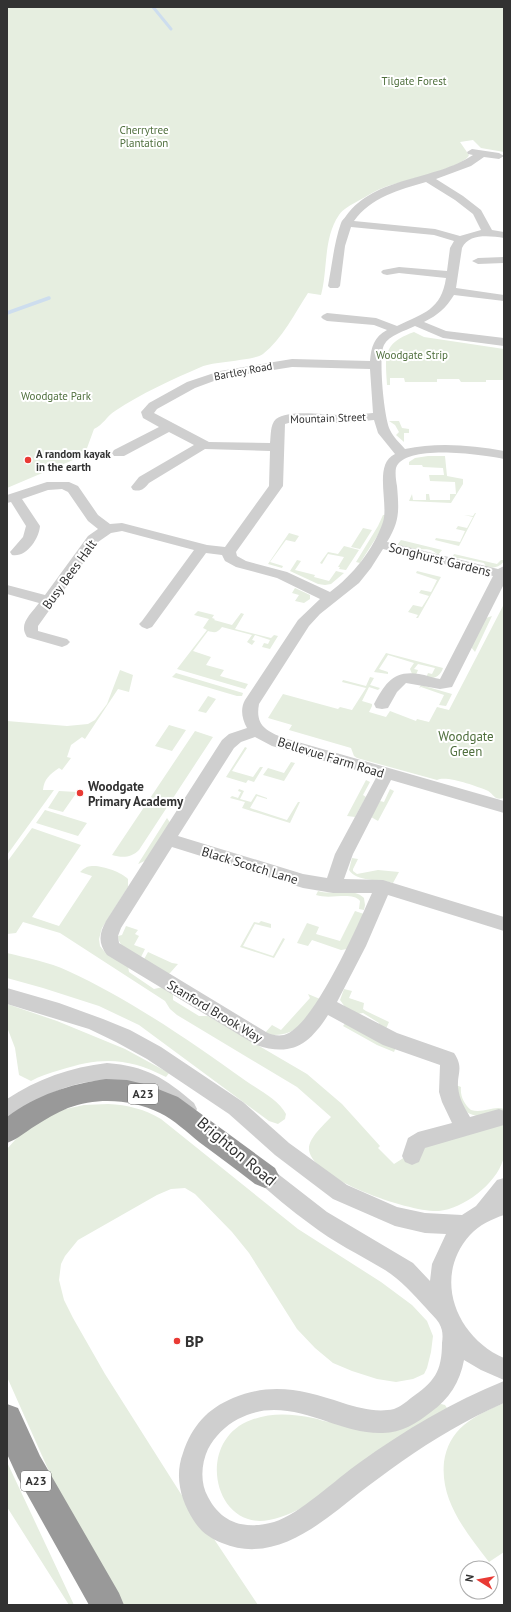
<svg xmlns="http://www.w3.org/2000/svg" width="511" height="1612" viewBox="0 0 511 1612" font-family="'PT Sans',sans-serif">
  <style>
    .green { fill: #e6eee0 }
    .lines { fill: none; stroke-linecap: round; stroke-linejoin: round }
    .stream-far1 { stroke: #cdddee; stroke-width: 3 }
    .stream { stroke: #cdddee; stroke-width: 3.5 }
    .minor { fill: #cfcfcf; fill-rule: evenodd }
    .highway { fill: #999; fill-rule: evenodd }
    .poi-dot { fill: #e93a34; stroke: #fff; stroke-width: 1.5 }
    .labels { text-anchor: middle; stroke-width: 4; stroke-linejoin: round; paint-order: stroke }
    .far-park-label { font-size: 11px; fill: #4f6f3d; stroke: #fff }
    .far-street-label { font-size: 11px; fill: #323232; stroke: #fff }
    .far-poi-label { font-size: 11px; font-weight: bold; fill: #323232; stroke: #fff; text-anchor: start }
    .shield { fill: #fff; stroke: #707070; stroke-width: 1 }
    .shield-label { font-size: 12px; font-weight: bold; fill: #323232 }
    .street-label { font-size: 13px; fill: #323232; stroke: #fff }
    .park-label { font-size: 13px; fill: #4f6f3d; stroke: #fff }
    .poi-label { font-size: 13px; font-weight: bold; fill: #323232; stroke: #fff; text-anchor: start }
    .near-street-label { font-size: 16px; fill: #323232; stroke: #fff }
    .near-poi-label { font-size: 16px; font-weight: bold; fill: #323232; stroke: #fff; text-anchor: start }
  </style>
  <rect width="100%" height="100%" fill="#fff"/>
  <!-- green -->
  <path class="green" d="M 7,7 L 504,7 L 504,152 L 481,148 L 473,140 L 460,142 L 469,155 C 464,168 401,181 385,187 C 376,190 367,196 358,201 C 351,205 343,209 339,215 C 323,238 328,270 321,295 L 308,293 C 295,313 282,339 263,354 C 254,361 216,361 201,367 C 173,379 140,394 115,411 C 107,416 103,425 94,429 L 83,459 L 78,458 L 73,460 L 7,488 Z
    M 414,332 L 424,337 L 504,349 L 504,380 L 486,380 L 486,382 L 461,382 L 459,379 L 437,379 L 437,382 L 405,382 L 404,378 L 390,378 L 390,385 L 387,385 C 385,355 383,343 414,332 Z
    M 389,421 L 399,421 L 402,428 L 409,429 L 409,433 L 404,433 L 404,442 L 396,435 L 399,432 L 395,425 Z
    M 428,456 L 445,456 L 447,476 L 463,479 L 463,484 L 451,503 L 409,501 L 412,494 L 413,500 L 426,500 L 426,494 L 429,494 L 430,500 L 450,500 L 450,494 L 456,494 L 455,482 L 430,481 L 429,475 L 444,475 L 443,468 L 423,467 L 422,465 L 409,465 L 409,462 L 415,458 Z
    M 475,513 L 476,513 L 459,546 L 435,540 L 436,538 L 460,542 L 465,531 L 456,529 L 458,526 L 467,528 L 473,517 L 464,515 L 473,516 Z
    M 383,515 L 386,515 L 383,527 L 360,563 L 356,562 L 378,526 Z
    M 363,528 L 372,530 L 360,549 L 351,547 Z
    M 289,533 L 299,536 L 295,542 L 286,540 L 270,562 L 283,566 L 282,568 L 268,564 Z
    M 401,540 L 442,550 L 438,555 C 429,546 423,551 413,549 C 408,549 403,547 397,545 Z
    M 344,546 L 359,550 L 346,570 L 339,569 L 340,567 L 338,567 L 344,557 L 328,554 L 322,564 L 320,563 L 328,552 L 338,554 Z
    M 454,554 L 497,564 L 501,560 L 504,560 L 504,561 C 499,568 493,568 486,567 L 484,563 L 460,558 L 455,559 L 453,556 Z
    M 297,560 L 301,561 L 295,570 L 315,575 L 314,577 L 329,581 L 336,571 L 344,573 L 331,584 L 325,585 L 318,584 L 290,571 Z
    M 417,571 L 441,577 L 418,618 L 416,618 L 418,615 L 408,612 L 413,605 L 422,607 L 429,596 L 419,593 L 421,590 L 431,592 L 437,580 L 416,573 Z
    M 295,588 L 310,595 L 310,599 L 304,603 L 295,601 L 299,595 L 292,593 Z
    M 504,604 L 504,798 C 493,801 494,793 486,790 C 476,786 446,775 437,780 L 357,758 L 354,756 L 351,748 L 289,730 L 292,725 L 268,718 L 283,694 L 338,709 L 340,707 L 352,710 L 366,688 L 342,682 L 343,680 L 366,686 L 370,677 L 374,678 L 370,685 L 380,688 L 378,690 L 369,687 L 362,701 L 372,704 L 372,706 L 369,712 L 386,717 L 390,711 L 416,721 L 417,719 L 429,722 L 437,707 L 449,710 Z
    M 198,611 L 214,615 L 212,618 L 215,619 L 214,620 L 232,625 L 241,613 L 244,614 L 235,629 L 271,638 L 274,635 L 278,636 L 270,649 L 262,647 L 264,643 L 268,644 L 270,640 L 255,635 L 252,640 L 255,641 L 252,645 L 247,642 L 252,635 L 222,627 C 217,633 215,633 208,631 L 193,651 L 211,657 L 206,665 L 224,670 L 220,676 L 248,684 L 245,689 L 177,669 L 207,630 L 203,628 L 209,619 L 194,615 Z
    M 492,616 L 475,652 L 471,647 L 486,618 Z
    M 386,653 L 443,668 C 440,677 434,679 426,678 L 428,673 L 432,674 L 435,668 L 418,664 L 414,669 L 418,670 L 416,675 L 412,674 L 410,669 L 414,663 L 388,655 L 379,669 L 388,672 L 388,674 L 374,672 Z
    M 120,670 L 133,675 L 129,692 L 118,689 L 85,739 L 82,737 L 71,745 L 67,757 L 71,758 L 62,770 L 59,768 C 50,774 44,779 43,790 L 54,790 L 7,855 L 7,721 L 67,726 L 88,724 L 95,720 L 107,704 Z
    M 176,673 L 243,693 L 242,696 L 237,696 L 172,677 Z
    M 421,685 L 452,694 L 446,706 L 439,705 L 444,695 L 421,687 L 419,688 Z
    M 208,696 L 216,699 L 206,713 L 198,711 Z
    M 169,725 L 186,730 L 172,751 L 155,746 Z
    M 195,731 L 213,737 L 139,850 C 131,858 122,858 112,855 Z
    M 245,747 L 247,748 L 232,771 L 253,777 L 260,767 L 263,767 L 254,782 L 248,780 L 246,783 L 226,777 Z
    M 291,762 L 295,763 L 284,781 L 263,775 L 268,768 L 284,773 Z
    M 366,780 L 370,782 L 363,795 L 366,797 L 355,817 L 347,816 Z
    M 239,789 L 244,791 L 240,799 L 251,802 L 256,794 L 267,798 L 267,799 L 257,796 L 250,808 L 287,820 L 298,802 L 300,802 L 290,823 L 242,808 L 245,802 L 230,798 L 232,796 L 238,798 L 241,792 L 238,791 Z
    M 390,789 L 394,791 L 378,821 L 371,817 L 380,801 L 384,802 Z
    M 59,791 L 77,792 L 63,812 L 48,808 Z
    M 45,810 L 87,823 L 78,836 L 36,823 Z
    M 167,818 L 171,824 L 147,860 L 138,864 Z
    M 32,828 L 81,845 L 32,917 L 59,926 L 92,876 L 80,872 C 83,869 87,866 92,866 C 101,865 122,872 128,879 L 128,887 L 102,928 L 99,939 L 100,946 L 104,951 L 128,966 L 129,972 L 154,989 L 163,987 L 173,994 L 173,1000 L 199,1016 L 208,1016 L 307,1074 L 342,1104 L 380,1146 L 378,1148 L 394,1164 L 405,1157 L 420,1159 L 422,1148 L 504,1124 C 504,1135 507,1150 503,1160 C 496,1184 463,1209 439,1211 C 412,1213 313,1180 309,1150 C 308,1138 324,1125 331,1117 L 297,1087 L 177,1015 L 170,1009 L 165,1001 L 60,933 L 23,922 L 16,933 L 7,934 L 7,862 Z
    M 352,858 L 358,859 L 353,869 L 353,871 L 357,874 L 378,870 L 399,872 L 393,883 C 380,879 356,882 349,870 Z
    M 318,891 C 333,896 351,886 364,898 L 365,905 L 364,910 L 359,909 L 360,901 C 352,891 331,900 316,895 Z
    M 355,911 L 364,914 L 347,949 L 341,950 L 312,940 L 308,946 L 297,943 L 307,923 L 319,927 L 316,934 L 340,941 Z
    M 261,921 L 271,924 L 271,928 L 255,924 L 243,946 L 273,956 L 283,938 L 285,939 L 274,958 L 240,947 L 254,922 L 259,923 Z
    M 126,926 L 138,930 L 135,934 L 139,936 L 134,945 L 145,949 L 140,959 C 131,953 119,948 118,936 L 122,935 Z
    M 148,952 L 172,963 L 178,964 L 170,973 L 166,975 L 143,961 Z
    M 7,953 C 27,958 49,962 68,971 C 129,999 192,1042 246,1081 C 259,1090 279,1100 286,1114 L 285,1119 L 278,1124 L 269,1121 L 139,1025 L 99,1006 L 43,988 L 7,978 Z
    M 344,989 L 352,991 L 349,998 L 364,1003 L 363,1009 L 366,1011 L 389,1022 L 385,1031 L 379,1029 L 379,1023 L 363,1013 L 357,1014 L 345,1007 L 340,1000 Z
    M 308,994 L 320,999 C 302,1022 297,1039 264,1034 L 272,1025 L 281,1030 L 310,998 Z
    M 7,1004 L 57,1021 L 125,1049 L 169,1073 L 166,1077 C 127,1057 101,1057 60,1070 C 50,1073 40,1076 31,1081 L 19,1075 L 15,1048 L 7,1027 Z
    M 347,1021 L 396,1047 L 394,1052 L 377,1045 L 343,1026 Z
    M 456,1085 L 461,1087 C 460,1096 464,1104 471,1110 C 483,1114 494,1105 504,1109 L 504,1118 C 492,1117 469,1119 462,1107 C 459,1101 458,1092 456,1085 Z
    M 108,1104 C 128,1105 144,1109 161,1119 L 298,1229 L 381,1282 L 412,1305 L 427,1321 L 433,1336 L 431,1352 L 427,1368 L 424,1374 L 413,1379 L 396,1382 L 377,1379 L 352,1371 L 333,1363 L 315,1348 L 297,1329 L 249,1253 L 232,1232 L 195,1194 L 185,1188 L 171,1189 L 157,1195 L 78,1240 L 65,1256 L 61,1264 L 59,1280 L 64,1300 L 73,1318 L 105,1374 L 181,1494 L 206,1527 L 258,1605 L 124,1605 L 56,1487 L 7,1377 L 7,1149 L 23,1131 L 61,1110 L 84,1105 Z
    M 504,1403 L 504,1552 L 489,1562 C 466,1532 440,1501 444,1462 C 446,1447 453,1434 464,1425 C 476,1415 490,1409 504,1403 Z
    M 441,1404 L 445,1405 L 447,1408 C 415,1430 384,1452 353,1473 C 327,1491 301,1514 269,1520 C 214,1531 194,1441 251,1420 C 272,1412 292,1414 313,1418 C 319,1419 325,1422 331,1422 C 342,1423 356,1418 367,1416 C 391,1412 417,1410 441,1404 Z
    M 7,1462 L 74,1605 L 69,1605 L 7,1507 Z"/>
  <g class="lines">
    <!-- stream-far1 -->
    <path class="stream-far1" d="M 153,7 L 171,29"/>
    <!-- stream -->
    <path class="stream" d="M 7,313 L 49,298"/>
    <!-- minor -->
    <path class="minor" d="M 472,149 L 499,153 L 504,156 L 499,159 L 484,157 L 471,166 L 436,179 L 463,196 L 481,210 L 492,230 L 504,232 L 504,238 C 490,236 469,233 462,248 L 456,288 L 504,295 L 504,301 L 454,295 C 446,308 438,315 424,322 L 446,331 L 504,338 L 504,346 L 443,338 L 415,326 C 405,331 389,335 384,345 C 378,356 384,418 390,430 C 393,437 400,443 405,449 C 437,442 472,445 504,451 L 504,459 C 484,455 405,443 396,468 C 395,473 396,481 397,486 C 399,510 400,521 387,542 L 498,569 L 504,566 L 504,584 L 452,687 L 440,689 L 406,683 L 397,692 L 388,708 L 382,709 L 376,708 L 374,704 C 385,684 393,670 419,674 C 426,675 433,678 440,679 L 493,576 L 383,549 L 371,568 L 359,583 L 320,614 L 309,626 L 259,704 C 255,725 266,731 284,738 L 504,801 L 504,813 L 391,780 L 353,854 L 344,879 L 383,880 L 504,917 L 504,931 L 388,895 L 366,946 L 337,1002 L 397,1033 L 454,1053 C 464,1068 457,1073 458,1087 C 459,1099 465,1108 470,1117 L 499,1109 L 504,1111 L 504,1125 L 425,1148 L 419,1162 L 412,1165 L 405,1162 L 402,1156 L 408,1138 L 418,1132 L 452,1123 L 442,1102 L 439,1092 L 440,1065 L 383,1045 L 328,1015 C 309,1045 291,1057 256,1045 L 107,955 C 98,943 99,934 106,921 L 222,740 L 229,734 L 247,728 C 242,719 240,709 245,700 L 298,620 L 320,599 L 277,578 L 236,567 L 225,561 L 222,555 L 206,553 L 152,627 L 147,629 L 142,627 L 139,624 L 142,621 L 194,550 L 122,531 L 111,533 L 98,542 L 57,600 L 55,604 L 53,605 L 38,626 L 38,631 L 67,639 L 70,642 L 67,645 L 62,647 L 27,637 C 18,624 31,614 39,603 L 7,594 L 7,585 L 45,595 L 88,536 L 98,529 L 88,521 L 68,492 L 62,489 L 48,490 L 22,499 L 40,526 C 39,539 26,558 12,555 L 10,552 L 23,537 L 26,526 L 11,502 L 7,503 L 7,495 L 47,482 L 69,482 L 78,486 L 98,515 L 110,524 L 122,523 L 207,545 L 225,547 L 269,486 L 270,451 L 205,449 L 149,483 C 144,489 141,492 133,490 L 131,487 L 139,477 L 194,445 L 169,432 L 124,456 L 114,456 L 112,453 L 114,450 L 159,427 L 143,418 L 141,412 L 149,403 L 187,382 L 220,371 L 292,359 L 370,361 C 371,347 374,337 387,330 L 374,325 L 327,321 L 323,319 L 321,317 L 323,315 L 327,313 L 376,318 L 397,326 C 424,313 441,310 446,278 L 399,273 L 387,275 L 383,274 L 381,272 L 383,270 L 399,267 L 447,271 L 450,248 L 454,241 L 434,235 L 351,227 L 345,246 L 340,286 L 338,288 L 330,288 L 328,286 C 332,265 334,243 341,223 C 342,220 344,219 346,216 C 375,176 434,181 473,155 L 468,154 L 467,152 ZM 426,182 L 455,200 L 473,214 L 481,230 L 460,236 L 435,229 L 354,221 C 371,197 399,190 426,182 ZM 292,367 L 370,369 L 373,413 C 362,414 352,415 341,415 C 325,415 289,409 276,419 C 270,424 271,436 270,443 L 209,442 L 154,413 L 157,409 L 195,388 L 222,378 ZM 374,420 L 378,433 L 395,454 C 373,464 389,503 383,522 C 374,549 352,576 330,592 L 287,572 L 246,561 L 237,556 L 236,552 L 283,486 L 285,424 L 292,422 L 343,423 ZM 255,737 L 272,746 L 377,776 L 335,854 L 327,878 L 303,874 L 178,836 L 234,748 L 241,742 ZM 172,847 L 303,888 L 333,893 L 372,893 C 359,922 314,1027 284,1035 C 278,1036 271,1035 266,1032 L 119,943 L 118,936 L 121,928 Z
      M 504,257 L 504,263 L 478,264 L 472,261 L 478,258 Z
      M 7,988 L 59,1003 L 103,1019 L 130,1030 L 161,1047 L 243,1102 L 289,1143 L 347,1185 L 397,1207 L 425,1213 L 462,1215 L 476,1206 L 497,1180 L 504,1178 L 504,1215 C 492,1219 479,1225 470,1235 C 432,1277 456,1337 504,1358 L 504,1380 L 481,1370 L 464,1360 C 460,1382 449,1399 431,1412 C 417,1423 401,1433 383,1433 C 335,1435 289,1392 238,1419 C 225,1426 215,1436 208,1449 C 201,1464 200,1483 208,1497 C 222,1524 246,1530 274,1522 C 300,1514 336,1479 359,1463 C 405,1430 452,1402 504,1381 L 504,1403 C 467,1419 434,1439 401,1462 C 387,1472 373,1482 359,1493 C 321,1523 275,1565 222,1543 C 211,1539 201,1532 194,1521 C 181,1501 174,1477 183,1453 C 192,1426 207,1409 233,1398 C 273,1382 303,1390 343,1403 C 359,1408 377,1413 394,1409 C 400,1407 406,1402 411,1398 C 434,1382 442,1372 442,1343 C 443,1336 443,1330 439,1323 C 436,1318 430,1313 426,1308 C 413,1294 401,1280 385,1270 C 360,1255 333,1242 310,1224 C 289,1209 270,1192 250,1175 L 247,1169 L 250,1163 L 257,1160 L 264,1163 L 327,1212 L 413,1263 L 430,1281 L 432,1264 L 446,1234 L 425,1233 L 395,1226 L 333,1199 L 275,1155 L 229,1114 L 147,1059 L 116,1042 L 89,1029 L 7,1004 Z
      M 107,1063 C 146,1066 165,1078 194,1103 L 197,1109 L 194,1115 C 189,1117 185,1118 180,1115 C 176,1113 172,1108 168,1105 C 155,1093 141,1083 123,1081 C 94,1078 64,1085 39,1100 C 28,1106 18,1115 7,1119 L 7,1099 C 37,1079 71,1067 107,1063 Z"/>
    <!-- highway -->
    <path class="highway" d="M 106,1079 L 127,1080 L 148,1085 L 178,1097 L 275,1168 L 279,1176 L 275,1184 L 265,1188 L 255,1184 C 237,1170 218,1156 199,1142 C 187,1132 174,1120 160,1113 C 132,1099 97,1097 68,1108 C 56,1113 46,1119 35,1126 C 25,1132 18,1139 7,1143 L 7,1117 C 36,1095 70,1084 106,1079 Z
      M 7,1404 L 18,1408 L 40,1456 L 119,1593 L 124,1605 L 89,1605 L 18,1478 L 7,1454 Z"/>
  </g>
  <!-- markers -->
  <g class="poi-dot">
    <circle cx="28" cy="460" r="4"/>
    <circle cx="80" cy="793" r="4"/>
    <circle cx="177" cy="1341" r="4"/>
  </g>
  <g class="labels">
    <!-- far-park labels -->
    <g class="far-park-label">
      <text x="414" y="85">Tilgate Forest</text>
      <text x="144" y="134">Cherrytree<tspan x="144" dy="13">Plantation</tspan></text>
      <text x="412" y="359">Woodgate Strip</text>
      <text x="56" y="400">Woodgate Park</text>
    </g>
    <!-- far-street labels -->
    <g class="far-street-label">
      <text transform="translate(243 371) rotate(-11)" y="4">Bartley Road</text>
      <text transform="translate(328 418) rotate(-2)" y="4">Mountain Street</text>
    </g>
    <!-- far-poi labels -->
    <g class="far-poi-label">
      <text x="36" y="458">A random kayak<tspan x="36" dy="13">in the earth</tspan></text>
    </g>
    <!-- shield labels -->
    <g class="shield">
      <rect x="128" y="1084" width="30" height="20" rx="3"/>
      <rect x="21" y="1471" width="30" height="20" rx="3"/>
    </g>
    <g class="shield-label">
      <text x="143" y="1098">A23</text>
      <text x="36" y="1485">A23</text>
    </g>
    <!-- street labels -->
    <g class="street-label">
      <text transform="translate(440 559) rotate(14)" y="5">Songhurst Gardens</text>
      <text transform="translate(69 574) rotate(-54)" y="5">Busy Bees Halt</text>
      <text transform="translate(331 757) rotate(17)" y="5">Bellevue Farm Road</text>
      <text transform="translate(250 865) rotate(17)" y="5">Black Scotch Lane</text>
      <text transform="translate(215 1011) rotate(31)" y="5">Stanford Brook Way</text>
    </g>
    <!-- park labels -->
    <g class="park-label">
      <text x="466" y="741">Woodgate<tspan x="466" dy="15">Green</tspan></text>
    </g>
    <!-- poi labels -->
    <g class="poi-label">
      <text x="88" y="791">Woodgate<tspan x="88" dy="15">Primary Academy</tspan></text>
    </g>
    <!-- near-street labels -->
    <g class="near-street-label">
      <text transform="translate(237 1151) rotate(40)" y="6">Brighton Road</text>
    </g>
    <!-- near-poi labels -->
    <g class="near-poi-label">
      <text x="185" y="1347">BP</text>
    </g>
  </g>
  <!-- border -->
  <rect width="511" height="1612" fill="none" stroke="#323232" stroke-width="16"/>
  <!-- north arrow -->
  <g transform="translate(479 1580) rotate(281)"><circle r="19" fill="#ffffff" stroke="#adadad"/>
  <path d="M0-3L7 15L0 10L-7 15Z" fill="#e93a34"/>
  <text y="-6" font-size="11" font-weight="bold" text-anchor="middle" fill="#323232">N</text>
  </g>
</svg>
